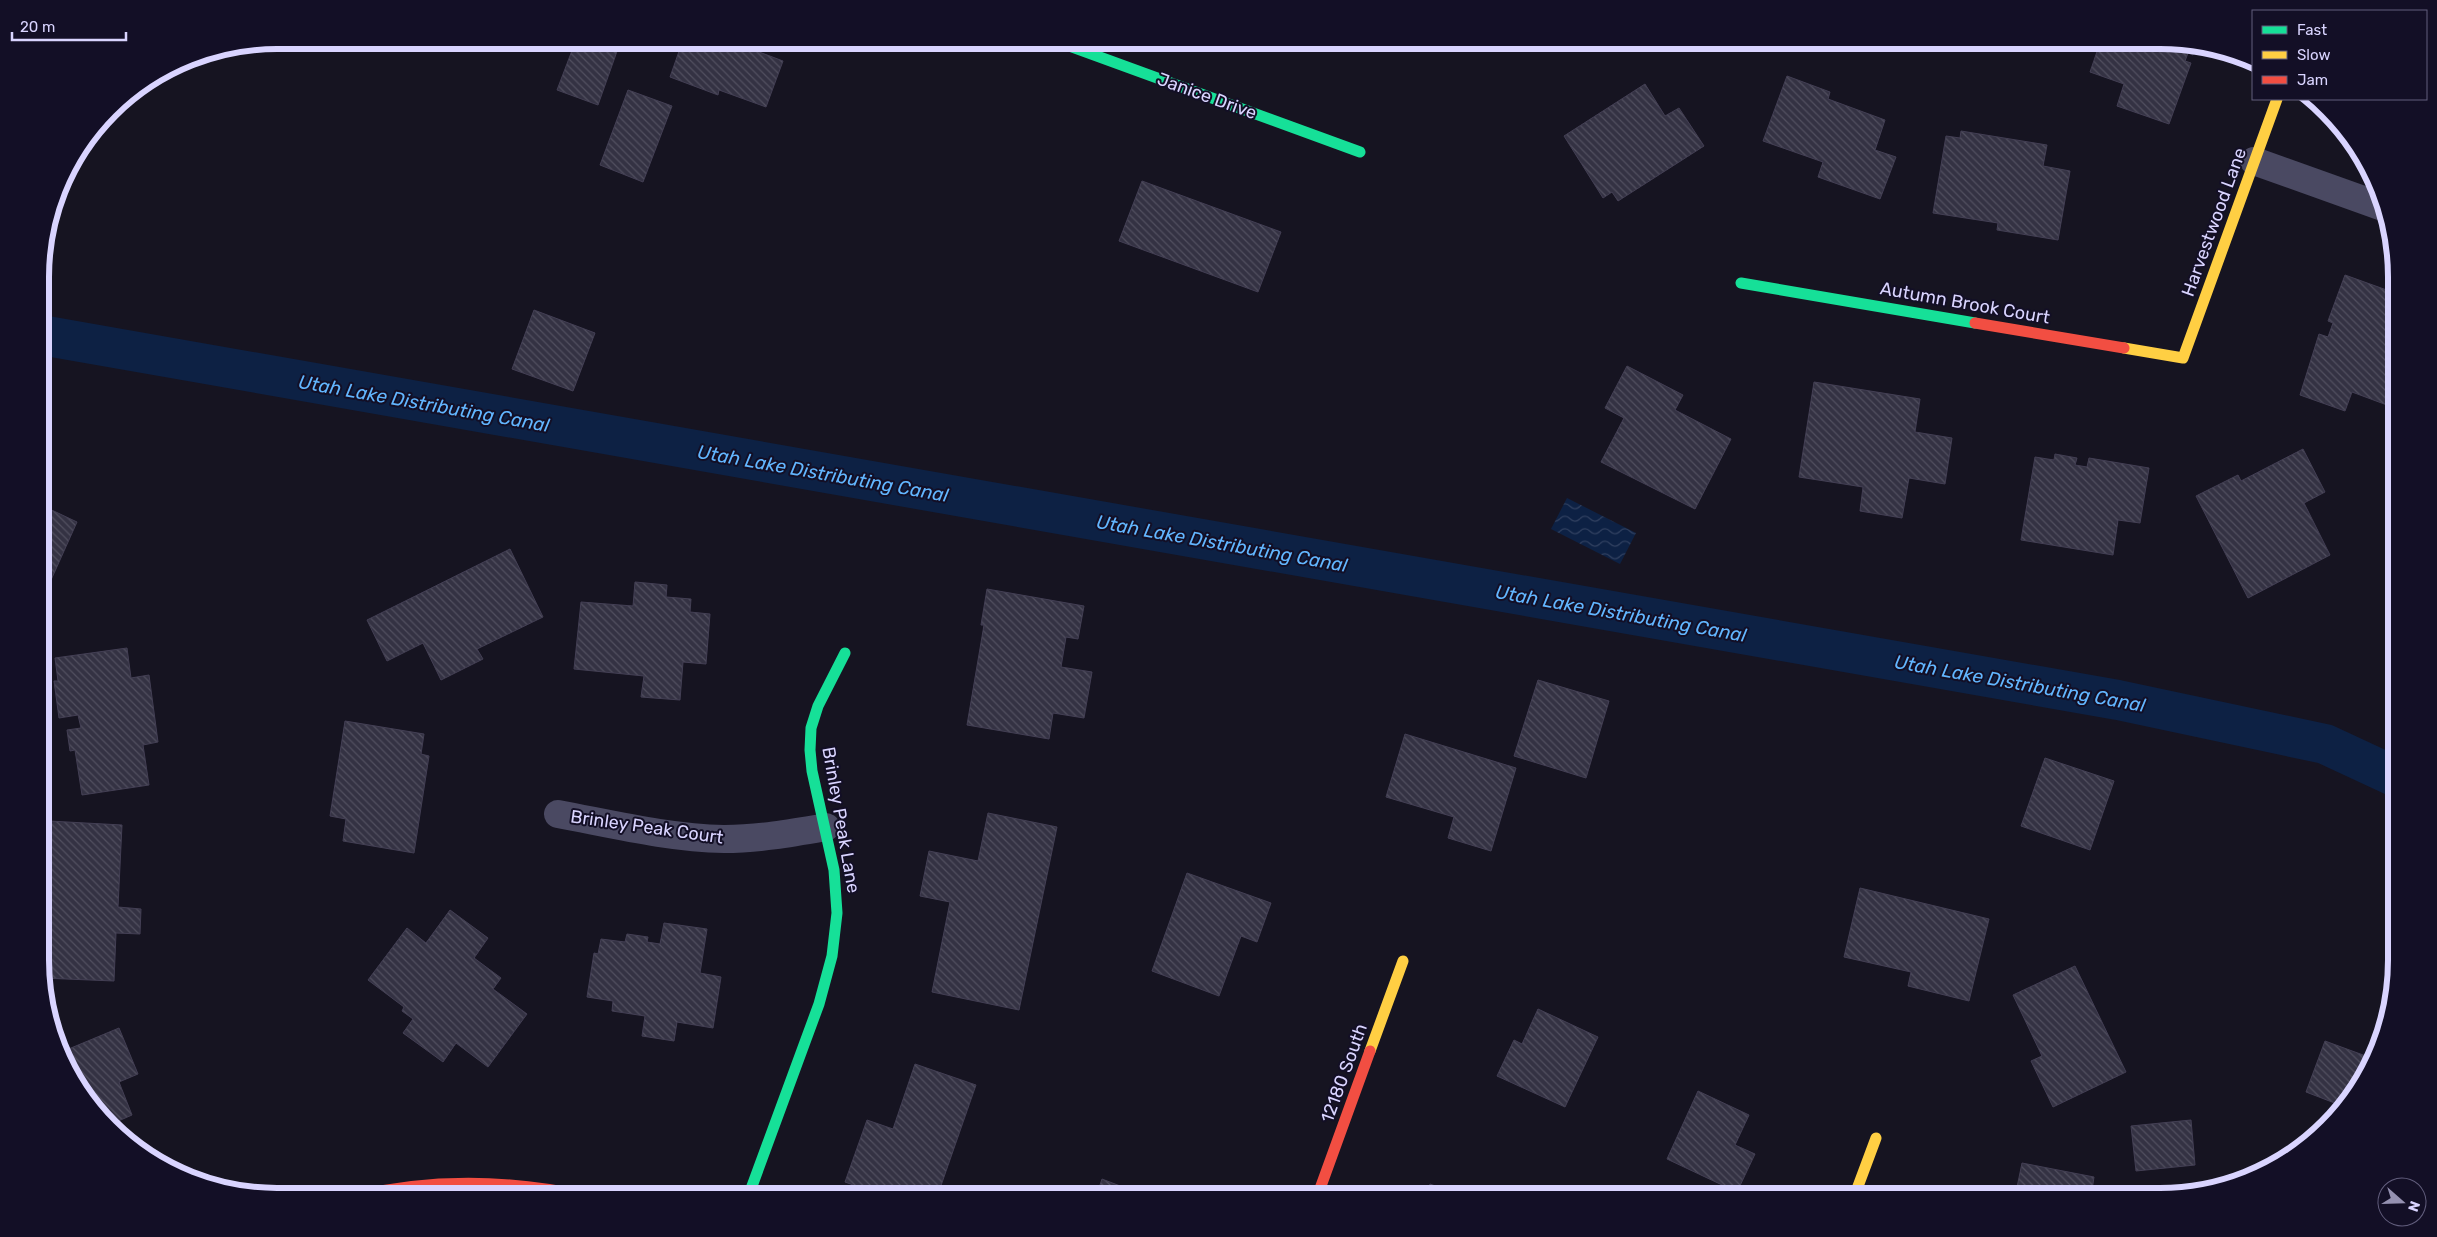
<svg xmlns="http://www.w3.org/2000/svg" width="2437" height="1237" viewBox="0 0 2437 1237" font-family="Rubik,sans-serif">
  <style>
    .water { fill: url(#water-waves) }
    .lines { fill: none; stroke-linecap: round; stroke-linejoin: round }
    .canal { stroke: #0d2144; stroke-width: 40 }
    .building { fill: url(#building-back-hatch); stroke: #433f54 }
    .street { stroke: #4a4962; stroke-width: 28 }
    .fast { stroke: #16e098; stroke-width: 11 }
    .slow { stroke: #ffcf43; stroke-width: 11 }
    .jam { stroke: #f24e42; stroke-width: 11 }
    .labels { text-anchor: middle; stroke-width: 4; stroke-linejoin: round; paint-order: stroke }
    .street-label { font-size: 18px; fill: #d9d4ff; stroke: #130f26 }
    .water-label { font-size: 19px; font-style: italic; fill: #62b6ff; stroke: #130f26 }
    .rim { fill: none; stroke: #d9d4ff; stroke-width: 6 }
  </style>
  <defs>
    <pattern id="water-waves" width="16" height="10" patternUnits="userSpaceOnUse" patternTransform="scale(1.25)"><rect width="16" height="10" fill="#0d2144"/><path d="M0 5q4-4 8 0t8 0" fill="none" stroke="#304060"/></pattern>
    <pattern id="building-back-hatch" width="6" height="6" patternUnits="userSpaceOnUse" patternTransform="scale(1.25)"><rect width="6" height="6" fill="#343243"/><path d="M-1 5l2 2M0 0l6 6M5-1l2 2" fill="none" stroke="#514f5f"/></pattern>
  </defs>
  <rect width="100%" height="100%" fill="#161421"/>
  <!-- water -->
  <path class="water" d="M 1567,498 L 1636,533 L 1620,564 L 1551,529 Z"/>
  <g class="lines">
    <!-- canal -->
    <path class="canal" d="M 41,335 L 2118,700 L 2325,744 L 2396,777"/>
  </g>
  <!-- building -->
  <path class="building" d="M 576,40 L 621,40 L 598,105 L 557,90 Z
    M 683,40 L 739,40 L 738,44 L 783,61 L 766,107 L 719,90 L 718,95 L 670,77 Z
    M 2101,40 L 2160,40 L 2196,48 L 2193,55 L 2188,53 L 2185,61 L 2191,63 L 2169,124 L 2117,106 L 2124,84 L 2090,72 Z
    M 1787,76 L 1830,92 L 1828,99 L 1885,120 L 1875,150 L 1896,157 L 1880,199 L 1818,177 L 1823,162 L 1763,141 Z
    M 1645,84 L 1665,116 L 1679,108 L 1704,146 L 1618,201 L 1612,192 L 1603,198 L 1564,136 Z
    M 628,90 L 672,106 L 643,182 L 600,165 Z
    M 1961,131 L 2047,145 L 2043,166 L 2070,171 L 2058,240 L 1997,230 L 1998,223 L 1933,213 L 1946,136 L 1960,138 Z
    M 1142,181 L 1281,232 L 1258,292 L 1119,241 Z
    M 2345,275 L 2395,293 L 2395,408 L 2352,392 L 2345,411 L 2300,395 L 2319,334 L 2328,337 L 2333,323 L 2328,321 Z
    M 534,310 L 595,333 L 573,391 L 512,369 Z
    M 1627,366 L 1683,395 L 1675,410 L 1731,439 L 1695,509 L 1601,462 L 1624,418 L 1605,408 Z
    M 1814,382 L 1920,399 L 1915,432 L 1952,438 L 1945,484 L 1909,478 L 1902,518 L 1860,511 L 1863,487 L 1799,477 Z
    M 2303,449 L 2325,492 L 2304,503 L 2330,555 L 2248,598 L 2196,496 L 2238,475 L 2241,481 Z
    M 2055,454 L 2077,458 L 2075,465 L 2087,467 L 2089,458 L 2149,468 L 2140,523 L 2118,520 L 2113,555 L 2021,540 L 2035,457 L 2054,460 Z
    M 41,505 L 77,522 L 51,580 L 41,576 Z
    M 510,549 L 543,617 L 477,649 L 483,659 L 441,680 L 423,643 L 387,661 L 367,620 Z
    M 635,582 L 667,585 L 666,597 L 691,599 L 690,612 L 710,614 L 706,664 L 683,662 L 680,700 L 641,697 L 644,676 L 574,669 L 581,602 L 633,606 Z
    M 987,589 L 1084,606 L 1078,639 L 1066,637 L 1061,667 L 1092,672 L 1084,718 L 1053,713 L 1049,739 L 967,725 L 984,625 L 981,625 Z
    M 127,648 L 131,678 L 149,675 L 158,742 L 143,745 L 149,785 L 82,795 L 75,750 L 70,751 L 67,730 L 81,728 L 78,715 L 59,718 L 54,681 L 58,681 L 55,658 Z
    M 1538,680 L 1609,701 L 1586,778 L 1514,756 Z
    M 345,721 L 424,734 L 421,754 L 429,756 L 414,853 L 343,841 L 346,819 L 330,816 Z
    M 1405,734 L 1516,768 L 1491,851 L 1448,838 L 1454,817 L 1386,797 Z
    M 2045,758 L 2114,781 L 2090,850 L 2021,826 Z
    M 988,813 L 1057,827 L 1019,1010 L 932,992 L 950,902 L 920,896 L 929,851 L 978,861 Z
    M 49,821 L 122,825 L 118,907 L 141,909 L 140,934 L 116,933 L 114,981 L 42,978 L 42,903 L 46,903 L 48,874 L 42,873 L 42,842 L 48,842 Z
    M 1187,873 L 1271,903 L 1257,942 L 1241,936 L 1219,996 L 1152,971 Z
    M 1860,888 L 1989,919 L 1969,1001 L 1908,986 L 1911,972 L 1844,957 Z
    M 450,910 L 488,938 L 474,958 L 501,978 L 493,989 L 527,1014 L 488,1067 L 456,1043 L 443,1062 L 403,1033 L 413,1019 L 402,1011 L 404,1007 L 368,980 L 407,928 L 426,943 Z
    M 664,923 L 707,929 L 700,973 L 721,977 L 713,1028 L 677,1022 L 674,1041 L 642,1036 L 645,1016 L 612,1011 L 613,1001 L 587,997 L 594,953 L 598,954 L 601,939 L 625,942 L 627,934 L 648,937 L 647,942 L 660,944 Z
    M 2075,966 L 2126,1072 L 2053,1107 L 2031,1061 L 2042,1056 L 2013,995 Z
    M 1538,1009 L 1598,1037 L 1565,1107 L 1497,1076 L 1514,1040 L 1522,1044 Z
    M 119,1028 L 138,1074 L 119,1082 L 132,1115 L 116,1122 L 119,1129 L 89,1104 L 59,1053 Z
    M 2325,1041 L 2374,1059 L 2371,1068 L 2345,1107 L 2306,1092 Z
    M 915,1064 L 976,1085 L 937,1197 L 886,1197 L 845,1182 L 867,1120 L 893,1129 Z
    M 1698,1091 L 1749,1115 L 1735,1145 L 1755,1154 L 1737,1192 L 1667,1159 Z
    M 2191,1120 L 2195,1165 L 2136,1171 L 2131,1126 Z
    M 2022,1163 L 2094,1177 L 2091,1197 L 2015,1197 Z
    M 1102,1179 L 1149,1197 L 1096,1197 Z
    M 1430,1184 L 1465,1197 L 1426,1197 Z"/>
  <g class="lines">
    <!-- street -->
    <path class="street" d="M 2254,161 L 2380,206
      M 558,814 C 612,824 669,838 724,839 C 759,839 792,833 826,827"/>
    <!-- fast -->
    <path class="fast" d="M 1053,40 L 1360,152
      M 1741,283 L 1975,323
      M 748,1197 L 819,1004 L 832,956 L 837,913 L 834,870 L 812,771 L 810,750 L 811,728 L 818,706 L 845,653"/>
    <!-- slow -->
    <path class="slow" d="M 2124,348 L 2183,358 L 2277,99
      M 1370,1051 L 1403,961
      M 1854,1197 L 1876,1138"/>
    <!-- jam -->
    <path class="jam" d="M 1975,323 L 2124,348
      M 351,1197 C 431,1178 509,1179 589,1197
      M 1317,1197 L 1370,1051"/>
  </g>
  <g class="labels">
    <!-- street labels -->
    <g class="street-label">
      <text transform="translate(1207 96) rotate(20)" y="6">Janice Drive</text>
      <text transform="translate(2214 222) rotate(-70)" y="6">Harvestwood Lane</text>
      <text transform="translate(1965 303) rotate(10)" y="6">Autumn Brook Court</text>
      <text transform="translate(841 820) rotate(80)" y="6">Brinley Peak Lane</text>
      <text transform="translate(647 827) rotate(8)" y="6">Brinley Peak Court</text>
      <text transform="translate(1344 1073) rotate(-70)" y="6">12180 South</text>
    </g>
    <!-- water labels -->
    <g class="water-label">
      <text transform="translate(424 403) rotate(10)" y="7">Utah Lake Distributing Canal</text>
      <text transform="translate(823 473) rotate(10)" y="7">Utah Lake Distributing Canal</text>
      <text transform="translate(1222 543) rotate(10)" y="7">Utah Lake Distributing Canal</text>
      <text transform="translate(1621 613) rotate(10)" y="7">Utah Lake Distributing Canal</text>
      <text transform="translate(2020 683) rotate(10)" y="7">Utah Lake Distributing Canal</text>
    </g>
  </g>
  <!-- crop -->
  <path d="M0 0H2437V1237H0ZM277 49H2160A228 228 0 0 1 2388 277V960A228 228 0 0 1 2160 1188H277A228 228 0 0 1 49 960V277A228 228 0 0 1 277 49Z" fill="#130f26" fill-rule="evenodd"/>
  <path class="rim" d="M277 49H2160A228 228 0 0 1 2388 277V960A228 228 0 0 1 2160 1188H277A228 228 0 0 1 49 960V277A228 228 0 0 1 277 49Z"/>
  <!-- legend -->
  <rect x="2252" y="10" width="175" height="90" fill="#130f26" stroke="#625e7d"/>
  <rect x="2262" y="26" width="25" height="8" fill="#16e098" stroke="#625e7d"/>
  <text x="2297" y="35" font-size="15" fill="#d9d4ff">Fast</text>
  <rect x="2262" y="51" width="25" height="8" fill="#ffcf43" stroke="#625e7d"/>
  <text x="2297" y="60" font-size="15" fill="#d9d4ff">Slow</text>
  <rect x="2262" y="76" width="25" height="8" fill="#f24e42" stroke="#625e7d"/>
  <text x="2297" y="85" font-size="15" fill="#d9d4ff">Jam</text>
  <!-- north arrow -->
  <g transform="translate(2402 1202) rotate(110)"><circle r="24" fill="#130f26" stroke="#625e7d"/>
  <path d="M0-4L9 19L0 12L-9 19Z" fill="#9591b1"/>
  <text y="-8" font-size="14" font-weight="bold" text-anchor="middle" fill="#d9d4ff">N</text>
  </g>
  <!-- scale -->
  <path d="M12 32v8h114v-8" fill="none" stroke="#d9d4ff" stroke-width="2.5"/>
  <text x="20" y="32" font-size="15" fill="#d9d4ff" stroke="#130f26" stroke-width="4" paint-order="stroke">20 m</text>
</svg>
